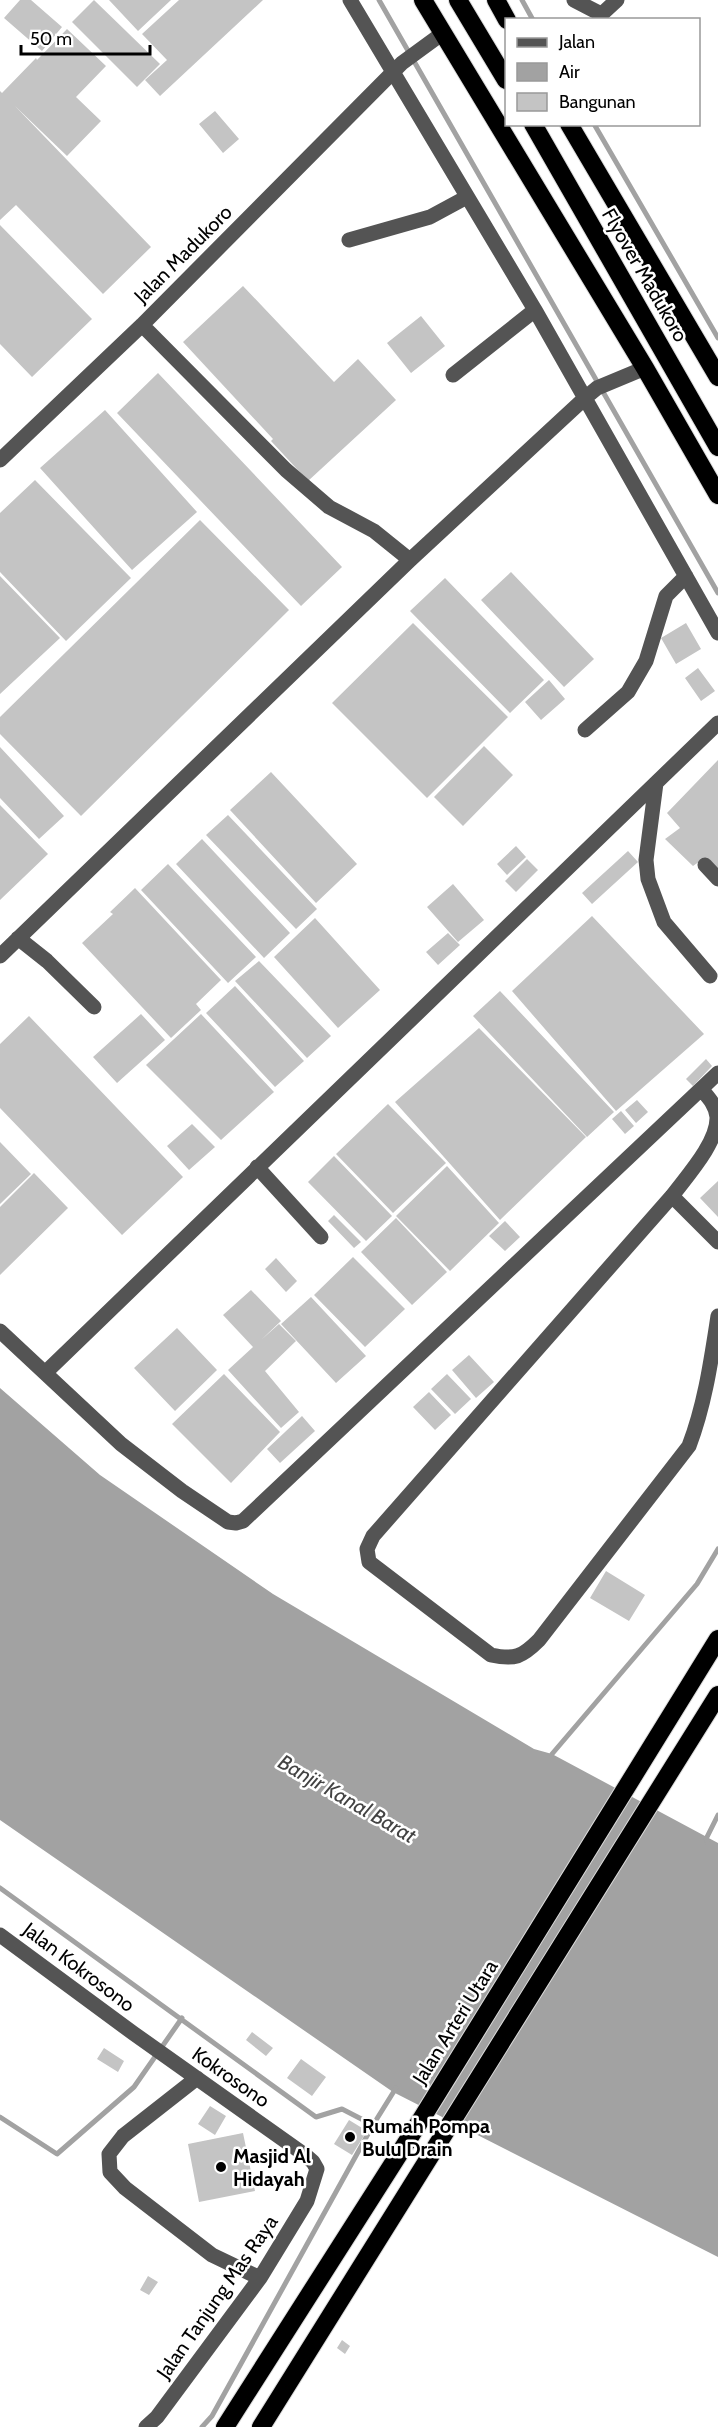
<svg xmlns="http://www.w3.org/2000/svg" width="718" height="2427" viewBox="0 0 718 2427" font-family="Cabin,sans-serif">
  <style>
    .water { fill: #a2a2a2 }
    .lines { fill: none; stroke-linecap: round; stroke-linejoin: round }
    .stream { stroke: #a2a2a2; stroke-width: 5 }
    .building { fill: #c4c4c4 }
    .highway-casing { stroke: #dbdbdb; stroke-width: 20 }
    .minor { stroke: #545454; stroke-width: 15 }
    .highway { stroke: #000; stroke-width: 18 }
    .poi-dot { fill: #000; stroke: #fff; stroke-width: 2 }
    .labels { text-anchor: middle; stroke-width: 5; stroke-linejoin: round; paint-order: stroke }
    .street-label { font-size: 20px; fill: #000; stroke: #fff }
    .poi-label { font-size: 20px; font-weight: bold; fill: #000; stroke: #fff; text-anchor: start }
    .water-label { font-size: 21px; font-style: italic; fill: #434343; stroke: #fff }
  </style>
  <rect width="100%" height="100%" fill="#fff"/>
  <!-- water -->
  <path class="water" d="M 0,1388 L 100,1475 L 273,1594 L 534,1749 L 552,1754 L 718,1843 L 718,2257 L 393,2092 L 0,1820 Z"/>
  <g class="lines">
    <!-- stream -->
    <path class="stream" d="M 379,0 L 718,593
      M 522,0 L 533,20
      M 594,124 L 718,338
      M 552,1754 L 697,1584 L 718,1549
      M 708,1843 L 706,1839 L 718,1815
      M 0,1888 L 316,2117 L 342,2109 L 373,2125 L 396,2088
      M 0,2117 L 57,2154 L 134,2087 L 182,2018
      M 202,2427 L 212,2416 L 373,2125"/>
  </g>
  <!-- building -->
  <path class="building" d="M 20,0 L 31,0 L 62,27 L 42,51 L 4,18 Z
    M 94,0 L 160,64 L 137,87 L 72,22 Z
    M 109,0 L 171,0 L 138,31 Z
    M 179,0 L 263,0 L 160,96 L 145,80 L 167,60 L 142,34 Z
    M 67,29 L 106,66 L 76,97 L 101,121 L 67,156 L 15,106 L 151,247 L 103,294 L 16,205 L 0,220 L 0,91 L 2,93 L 36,58 L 37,60 Z
    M 215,111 L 239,139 L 223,153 L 199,124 Z
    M 0,225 L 92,319 L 32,377 L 0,344 Z
    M 243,286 L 334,382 L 358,359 L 396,400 L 308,481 L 271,441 L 273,439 L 183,342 Z
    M 421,316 L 445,346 L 411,373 L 387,343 Z
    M 158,373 L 342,567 L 301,606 L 117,413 Z
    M 105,410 L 197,512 L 132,570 L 40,468 Z
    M 35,480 L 131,578 L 66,641 L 0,572 L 0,513 Z
    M 200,520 L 289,610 L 81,816 L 0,734 L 0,717 Z
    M 511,572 L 594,659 L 564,687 L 481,600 Z
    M 0,576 L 60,638 L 0,694 Z
    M 445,578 L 544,680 L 510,713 L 410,611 Z
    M 413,623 L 508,717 L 427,798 L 332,703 Z
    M 686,623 L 701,649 L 676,664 L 661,638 Z
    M 698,668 L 715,691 L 701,701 L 685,678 Z
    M 549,680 L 565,699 L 541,720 L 525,702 Z
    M 484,746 L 513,775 L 463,826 L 434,797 Z
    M 0,747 L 64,816 L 39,839 L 0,798 Z
    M 718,760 L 718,874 L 703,859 L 693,866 L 665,839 L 680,828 L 667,813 Z
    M 271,772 L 357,864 L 316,903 L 230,810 Z
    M 0,805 L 48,854 L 0,900 Z
    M 228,815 L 317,909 L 296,929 L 206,835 Z
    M 202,839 L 290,933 L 264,958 L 176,864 Z
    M 516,846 L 526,857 L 507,875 L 497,864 Z
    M 628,851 L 638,862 L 592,904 L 582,893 Z
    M 527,859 L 538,870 L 516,892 L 505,881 Z
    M 168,864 L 256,957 L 228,983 L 141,890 Z
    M 453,884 L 484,920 L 458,942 L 427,907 Z
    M 135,888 L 221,980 L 196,1004 L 201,1010 L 171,1038 L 82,943 L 113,914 L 110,912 Z
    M 592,916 L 704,1034 L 616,1111 L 512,991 Z
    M 315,918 L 380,990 L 338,1028 L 274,957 Z
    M 448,933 L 460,945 L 438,965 L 426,952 Z
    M 259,961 L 331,1036 L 307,1058 L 235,981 Z
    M 235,986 L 304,1061 L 275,1087 L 206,1013 Z
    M 500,991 L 614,1112 L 587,1137 L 473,1016 Z
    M 141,1014 L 165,1040 L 117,1083 L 93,1057 Z
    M 201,1014 L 274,1092 L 221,1140 L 146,1065 Z
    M 29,1016 L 183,1177 L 122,1235 L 0,1108 L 0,1044 Z
    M 479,1028 L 586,1137 L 500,1220 L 395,1102 Z
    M 706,1059 L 712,1066 L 693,1086 L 686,1079 Z
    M 637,1100 L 648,1112 L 636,1123 L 625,1110 Z
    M 388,1104 L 446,1163 L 393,1213 L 336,1154 Z
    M 621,1111 L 634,1126 L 625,1134 L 612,1119 Z
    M 192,1124 L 215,1147 L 189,1170 L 167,1146 Z
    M 0,1142 L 31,1174 L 0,1204 Z
    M 334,1156 L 392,1216 L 366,1241 L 308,1182 Z
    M 447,1166 L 499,1223 L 450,1271 L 396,1216 Z
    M 34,1173 L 68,1208 L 0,1275 L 0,1207 Z
    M 718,1181 L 718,1217 L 700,1198 Z
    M 334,1215 L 361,1242 L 354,1248 L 328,1221 Z
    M 396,1218 L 447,1272 L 412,1305 L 361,1252 Z
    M 505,1221 L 520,1237 L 505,1251 L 489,1236 Z
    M 353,1257 L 405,1309 L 365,1347 L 314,1295 Z
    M 276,1258 L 297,1281 L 286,1292 L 265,1269 Z
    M 251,1290 L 281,1321 L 261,1340 L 279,1324 L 296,1341 L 265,1371 L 299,1412 L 281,1428 L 228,1370 L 253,1347 L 223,1315 Z
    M 311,1297 L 366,1356 L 336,1383 L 281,1324 Z
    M 177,1328 L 217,1370 L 175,1411 L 134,1368 Z
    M 469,1355 L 494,1382 L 476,1398 L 452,1370 Z
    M 224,1374 L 280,1432 L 231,1483 L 172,1424 Z
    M 447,1374 L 471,1399 L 455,1414 L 431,1389 Z
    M 429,1392 L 451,1415 L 435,1430 L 413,1407 Z
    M 302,1416 L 315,1431 L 280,1463 L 267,1449 Z
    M 606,1571 L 645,1595 L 629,1621 L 590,1598 Z
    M 252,2032 L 273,2048 L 266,2056 L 246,2040 Z
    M 104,2048 L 124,2061 L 118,2072 L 97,2059 Z
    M 301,2059 L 326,2077 L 312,2096 L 287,2078 Z
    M 210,2106 L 226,2116 L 215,2135 L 198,2124 Z
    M 349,2120 L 367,2131 L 352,2155 L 334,2144 Z
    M 243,2133 L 255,2191 L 199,2202 L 188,2144 Z
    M 148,2276 L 158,2282 L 149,2295 L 140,2290 Z
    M 342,2340 L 350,2346 L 345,2354 L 337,2348 Z"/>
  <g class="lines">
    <!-- highway casing -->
    <g class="highway-casing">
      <path id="highway" d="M 423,0 L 645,368 L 718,495
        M 458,0 L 506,80
        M 496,0 L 507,20
        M 533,124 L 718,447
        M 569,124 L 718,377
        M 225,2427 L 422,2118 L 718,1639
        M 261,2427 L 718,1695"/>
    </g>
    <!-- minor -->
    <path class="minor" d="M 350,0 L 535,310 L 718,633
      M 574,0 L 599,13 L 604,12 L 617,0
      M 349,240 L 430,217 L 467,197
      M 142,325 L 286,470 L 329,507 L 374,531 L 410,560
      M 453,375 L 535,310
      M 0,460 L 142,325 L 402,63 L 443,33
      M 585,730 L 628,692 L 646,661 L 666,596 L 686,576
      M 656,783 L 646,860 L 648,879 L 664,922 L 710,976
      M 705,865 L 718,879
      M 18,938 L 47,961 L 94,1007
      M 0,956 L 410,560 L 585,398 L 597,388 L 645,368
      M 701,1089 C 708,1097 716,1105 717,1117 C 718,1142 687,1176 672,1196 L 373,1536 L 367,1549 L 369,1562 L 491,1655 C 515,1660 522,1657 539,1640 L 689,1446 C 705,1404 711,1361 718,1316
      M 257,1167 L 321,1237
      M 672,1196 L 718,1242
      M 0,1331 L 121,1444 L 182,1491 L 228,1522 L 236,1523 L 243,1521 L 718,1073
      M 45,1373 L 718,723
      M 0,1935 L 133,2033 L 305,2155 L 313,2162 L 317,2169 L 307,2201 L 260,2278 L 157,2417 L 146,2427
      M 197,2078 L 123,2136 L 109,2154 L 110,2172 L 125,2188 L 212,2255 L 260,2278"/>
    <!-- highway -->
    <use href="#highway" class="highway"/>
  </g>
  <!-- markers -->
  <g class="poi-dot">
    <circle cx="350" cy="2137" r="6"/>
    <circle cx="221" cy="2167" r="6"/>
  </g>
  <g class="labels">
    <!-- street labels -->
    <g class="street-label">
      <text transform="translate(183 254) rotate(-45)" y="7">Jalan Madukoro</text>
      <text transform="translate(645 275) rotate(60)" y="7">Flyover Madukoro</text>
      <text transform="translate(79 1967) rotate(37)" y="7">Jalan Kokrosono</text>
      <text transform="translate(455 2022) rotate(-58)" y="7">Jalan Arteri Utara</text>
      <text transform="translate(231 2077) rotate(35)" y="7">Kokrosono</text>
      <text transform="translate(217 2297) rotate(-55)" y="7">Jalan Tanjung Mas Raya</text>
    </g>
    <!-- poi labels -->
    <g class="poi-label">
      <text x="362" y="2133">Rumah Pompa<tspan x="362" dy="23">Bulu Drain</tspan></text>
      <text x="233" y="2163">Masjid Al<tspan x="233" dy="23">Hidayah</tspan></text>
    </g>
    <!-- water labels -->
    <g class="water-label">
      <text transform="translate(347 1799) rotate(30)" y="7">Banjir Kanal Barat</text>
    </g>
  </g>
  <!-- legend -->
  <rect x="505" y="18" width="195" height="108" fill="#ffffff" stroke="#999999" stroke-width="1.5"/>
  <rect x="517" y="38" width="30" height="9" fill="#545454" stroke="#999999" stroke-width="1.5"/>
  <text x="559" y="48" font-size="18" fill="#000000">Jalan</text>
  <rect x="517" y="63" width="30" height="18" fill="#a2a2a2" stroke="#999999" stroke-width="1.5"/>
  <text x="559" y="78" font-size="18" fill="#000000">Air</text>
  <rect x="517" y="93" width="30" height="18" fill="#c4c4c4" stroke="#999999" stroke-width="1.5"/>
  <text x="559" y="108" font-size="18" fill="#000000">Bangunan</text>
  <!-- scale -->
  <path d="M21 45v9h129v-9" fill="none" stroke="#000000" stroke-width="3"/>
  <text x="30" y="45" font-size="18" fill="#000000" stroke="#ffffff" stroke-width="4.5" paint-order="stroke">50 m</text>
</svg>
